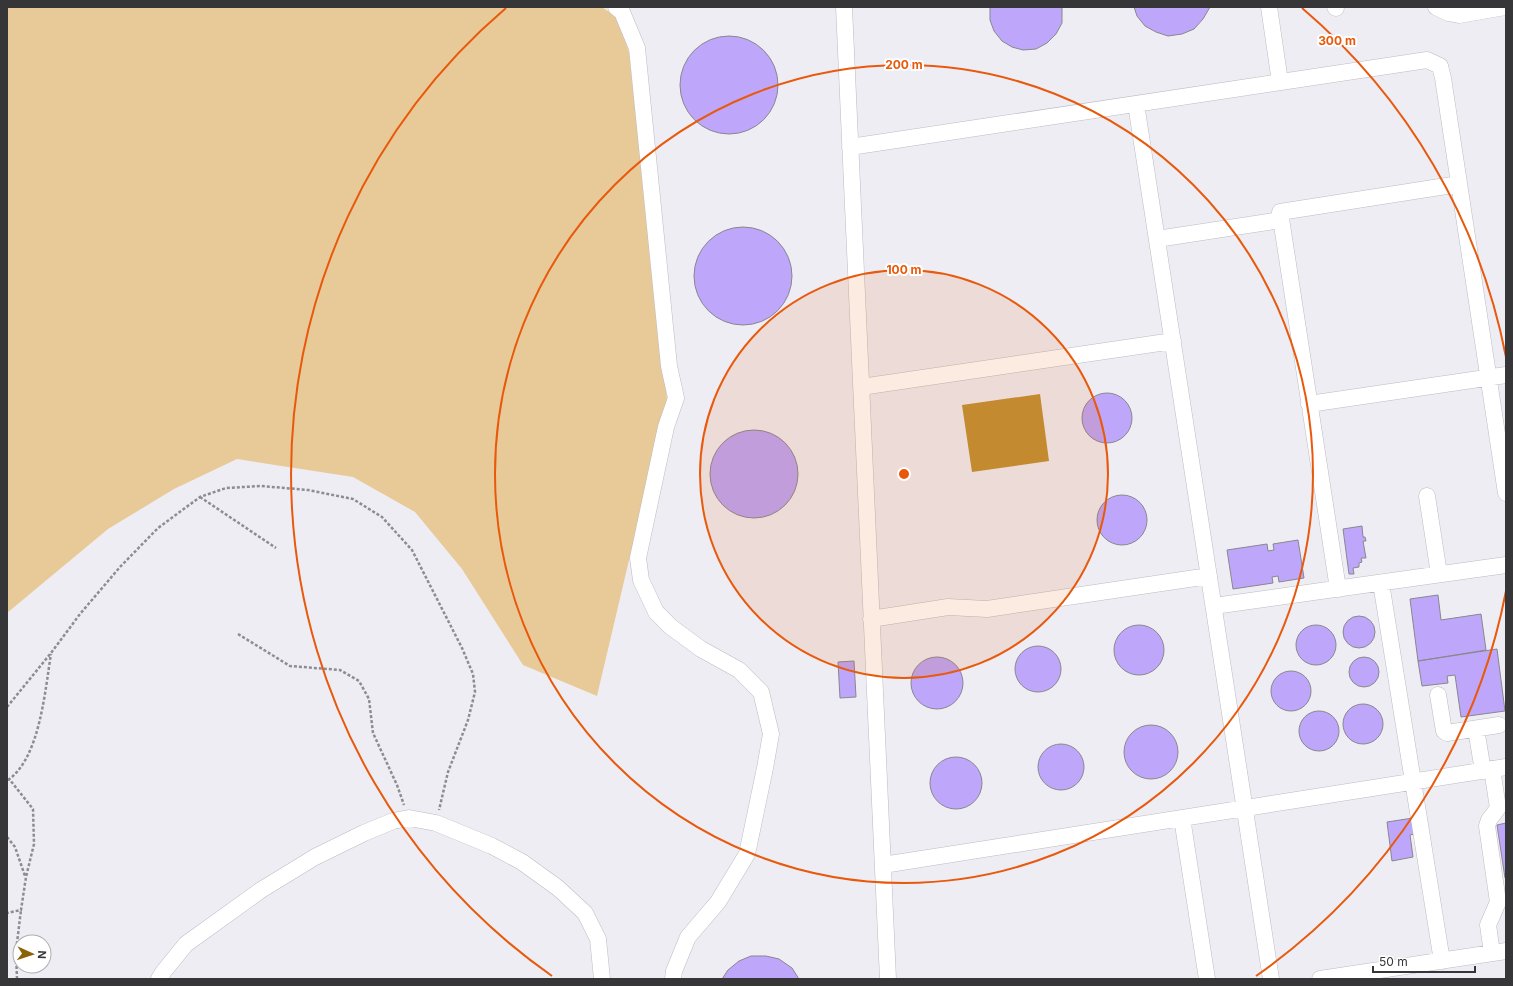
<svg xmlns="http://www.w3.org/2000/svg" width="1513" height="986" viewBox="0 0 1513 986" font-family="Inter,sans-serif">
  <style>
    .green { fill: #e8ca98 }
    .water { fill: #c09136 }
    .building { fill: #bea7fa; stroke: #89878d }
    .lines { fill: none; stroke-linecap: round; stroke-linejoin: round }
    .minor-casing { stroke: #bdbbc2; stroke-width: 17 }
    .path { stroke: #8d8c91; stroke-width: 2.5; stroke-dasharray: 3 2; stroke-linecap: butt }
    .minor { stroke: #fff; stroke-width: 16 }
    .ring { fill: none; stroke: #e8590c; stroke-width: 2 }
    .centre { fill: #e8590c; stroke: #fff; stroke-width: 2 }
    .ring-label { font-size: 12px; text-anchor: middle; font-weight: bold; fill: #e8590c; stroke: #fff; stroke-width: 4; stroke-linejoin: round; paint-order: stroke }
  </style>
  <rect width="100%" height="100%" fill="#eeedf4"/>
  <!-- green -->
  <path class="green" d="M 7,7 L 602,7 L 618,18 L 629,52 L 667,399 L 597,696 L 523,665 L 462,569 L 415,512 L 353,477 L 237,459 L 174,489 L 108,529 L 7,613 Z"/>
  <!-- water -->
  <path class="water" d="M 1040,394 L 1049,461 L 972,472 L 962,405 Z"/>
  <!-- building -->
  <path class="building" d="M 990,7 L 1062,7 L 1062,23 L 1056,34 L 1047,43 L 1036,49 L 1023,50 L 1012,47 L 1002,41 L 994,31 L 990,20 Z
    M 1134,7 L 1210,7 L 1203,19 L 1194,29 L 1182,34 L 1168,36 L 1156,32 L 1145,26 L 1137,16 Z
    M680 85a49 49 0 1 1 98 0a49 49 0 1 1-98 0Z
    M694 276a49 49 0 1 1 98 0a49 49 0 1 1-98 0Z
    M1082 418a25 25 0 1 1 50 0a25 25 0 1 1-50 0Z
    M710 474a44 44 0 1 1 88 0a44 44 0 1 1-88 0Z
    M1097 520a25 25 0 1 1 50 0a25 25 0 1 1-50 0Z
    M 1362,526 L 1363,537 L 1365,537 L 1366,541 L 1363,541 L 1366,558 L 1361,558 L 1362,562 L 1359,563 L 1359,567 L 1353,568 L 1354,574 L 1349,574 L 1343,529 Z
    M 1298,540 L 1304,578 L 1279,582 L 1278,576 L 1272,577 L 1273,583 L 1233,589 L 1227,550 L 1267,544 L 1268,551 L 1274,550 L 1273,544 Z
    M 1438,595 L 1441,620 L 1481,614 L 1486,650 L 1418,661 L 1410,599 Z
    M1343 632a16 16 0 1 1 32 0a16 16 0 1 1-32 0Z
    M1296 645a20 20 0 1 1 40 0a20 20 0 1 1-40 0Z
    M1114 650a25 25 0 1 1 50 0a25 25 0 1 1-50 0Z
    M1015 669a23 23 0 1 1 46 0a23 23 0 1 1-46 0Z
    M 1497,649 L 1505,711 L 1461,717 L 1455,675 L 1447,676 L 1448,683 L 1422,686 L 1418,661 Z
    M1349 672a15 15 0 1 1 30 0a15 15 0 1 1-30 0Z
    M911 683a26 26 0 1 1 52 0a26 26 0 1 1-52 0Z
    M 854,661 L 856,697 L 840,698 L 838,662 Z
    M1271 691a20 20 0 1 1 40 0a20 20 0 1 1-40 0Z
    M1343 724a20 20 0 1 1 40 0a20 20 0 1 1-40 0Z
    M1299 731a20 20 0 1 1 40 0a20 20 0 1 1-40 0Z
    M1124 752a27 27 0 1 1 54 0a27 27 0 1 1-54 0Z
    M1038 767a23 23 0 1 1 46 0a23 23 0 1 1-46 0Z
    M930 783a26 26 0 1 1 52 0a26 26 0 1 1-52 0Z
    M 1413,818 L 1415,834 L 1410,835 L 1413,857 L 1392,861 L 1387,822 Z
    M 1506,823 L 1506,878 L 1505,878 L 1497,825 Z
    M 751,956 L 766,956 L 779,959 L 792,968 L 799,979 L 722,979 L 728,970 L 739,961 Z"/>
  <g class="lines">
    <!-- minor casing -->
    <g class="minor-casing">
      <path id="minor" d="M 616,7 L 622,12 L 637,48 L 669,366 L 676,398 L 666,427 L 638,558 L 641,580 L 656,612 L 671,627 L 701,649 L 739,670 L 761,692 L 771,734 L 765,768 L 747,854 L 718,902 L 688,937 L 674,971 L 673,979
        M 844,7 L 888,979
        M 1269,7 L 1280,82
        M 1335,7 L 1336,8
        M 1436,7 L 1448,13 L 1459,15 L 1505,7
        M 1136,104 L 1271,979
        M 850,147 L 1427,60 L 1440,66 L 1443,78 L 1506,493
        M 1157,239 L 1281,220
        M 861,387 L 1173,341
        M 1309,404 L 1506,375
        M 1427,496 L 1439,574
        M 1381,583 L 1442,961
        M 1338,589 L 1280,212 L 1459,184
        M 1214,606 L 1506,565
        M 871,619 L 948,607 L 987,609 L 1209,576
        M 1438,695 L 1444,731 L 1447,733 L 1499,725
        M 1476,729 L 1483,771
        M 1182,818 L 1207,979
        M 883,865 L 1506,767
        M 1492,953 L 1488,925 L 1498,902 L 1487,826 L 1489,820 L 1498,808 L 1492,769
        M 159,979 L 164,971 L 186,944 L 261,890 L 315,857 L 364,833 L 393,821 L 409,818 L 436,823 L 492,846 L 522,862 L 558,888 L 585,913 L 598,939 L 602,979
        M 1320,979 L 1506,951"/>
    </g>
    <!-- path -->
    <path class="path" d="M 200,497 L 276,548
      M 238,634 L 290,666 L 340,670 L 359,681 L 369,699 L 373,733 L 397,785 L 404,805
      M 7,707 L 51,653 L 80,614 L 120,567 L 158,528 L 200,497 L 226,488 L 261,486 L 308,490 L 353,499 L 382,517 L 412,550 L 462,648 L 473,674 L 475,692 L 468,720 L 448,772 L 439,810
      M 7,779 L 10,780 L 33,809 L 34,844 L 26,877 L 21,910 L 7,913
      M 8,780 C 40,758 45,690 51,654
      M 7,837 L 15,847 L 25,876
      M 17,979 L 16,951 L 21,910"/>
    <!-- minor -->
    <use href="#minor" class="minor"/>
  </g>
  <!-- distance rings -->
  <circle cx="904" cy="474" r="204" fill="#e8590c" fill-opacity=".12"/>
  <g class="ring">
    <circle cx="904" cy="474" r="204"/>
    <circle cx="904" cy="474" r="409"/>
    <path d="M1506 591A613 613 0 0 1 1256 976M552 976A613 613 0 0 1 506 8M1302 8A613 613 0 0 1 1506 357"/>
  </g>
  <circle cx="904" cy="474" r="6" class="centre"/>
  <g class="ring-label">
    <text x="1337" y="45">300 m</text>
    <text x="904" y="69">200 m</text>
    <text x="904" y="274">100 m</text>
  </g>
  <!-- border -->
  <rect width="1513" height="986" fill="none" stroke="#363538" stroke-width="16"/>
  <!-- north arrow -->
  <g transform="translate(32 954) rotate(93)"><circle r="19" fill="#ffffff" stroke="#afaeaf"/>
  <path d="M0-3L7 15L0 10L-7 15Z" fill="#8a6303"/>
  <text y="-6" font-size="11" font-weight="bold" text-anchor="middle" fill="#363538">N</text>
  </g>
  <!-- scale -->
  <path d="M1373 966v6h102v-6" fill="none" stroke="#363538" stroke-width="2"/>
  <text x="1379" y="966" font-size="12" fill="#363538" stroke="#ffffff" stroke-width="3" paint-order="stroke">50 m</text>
</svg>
